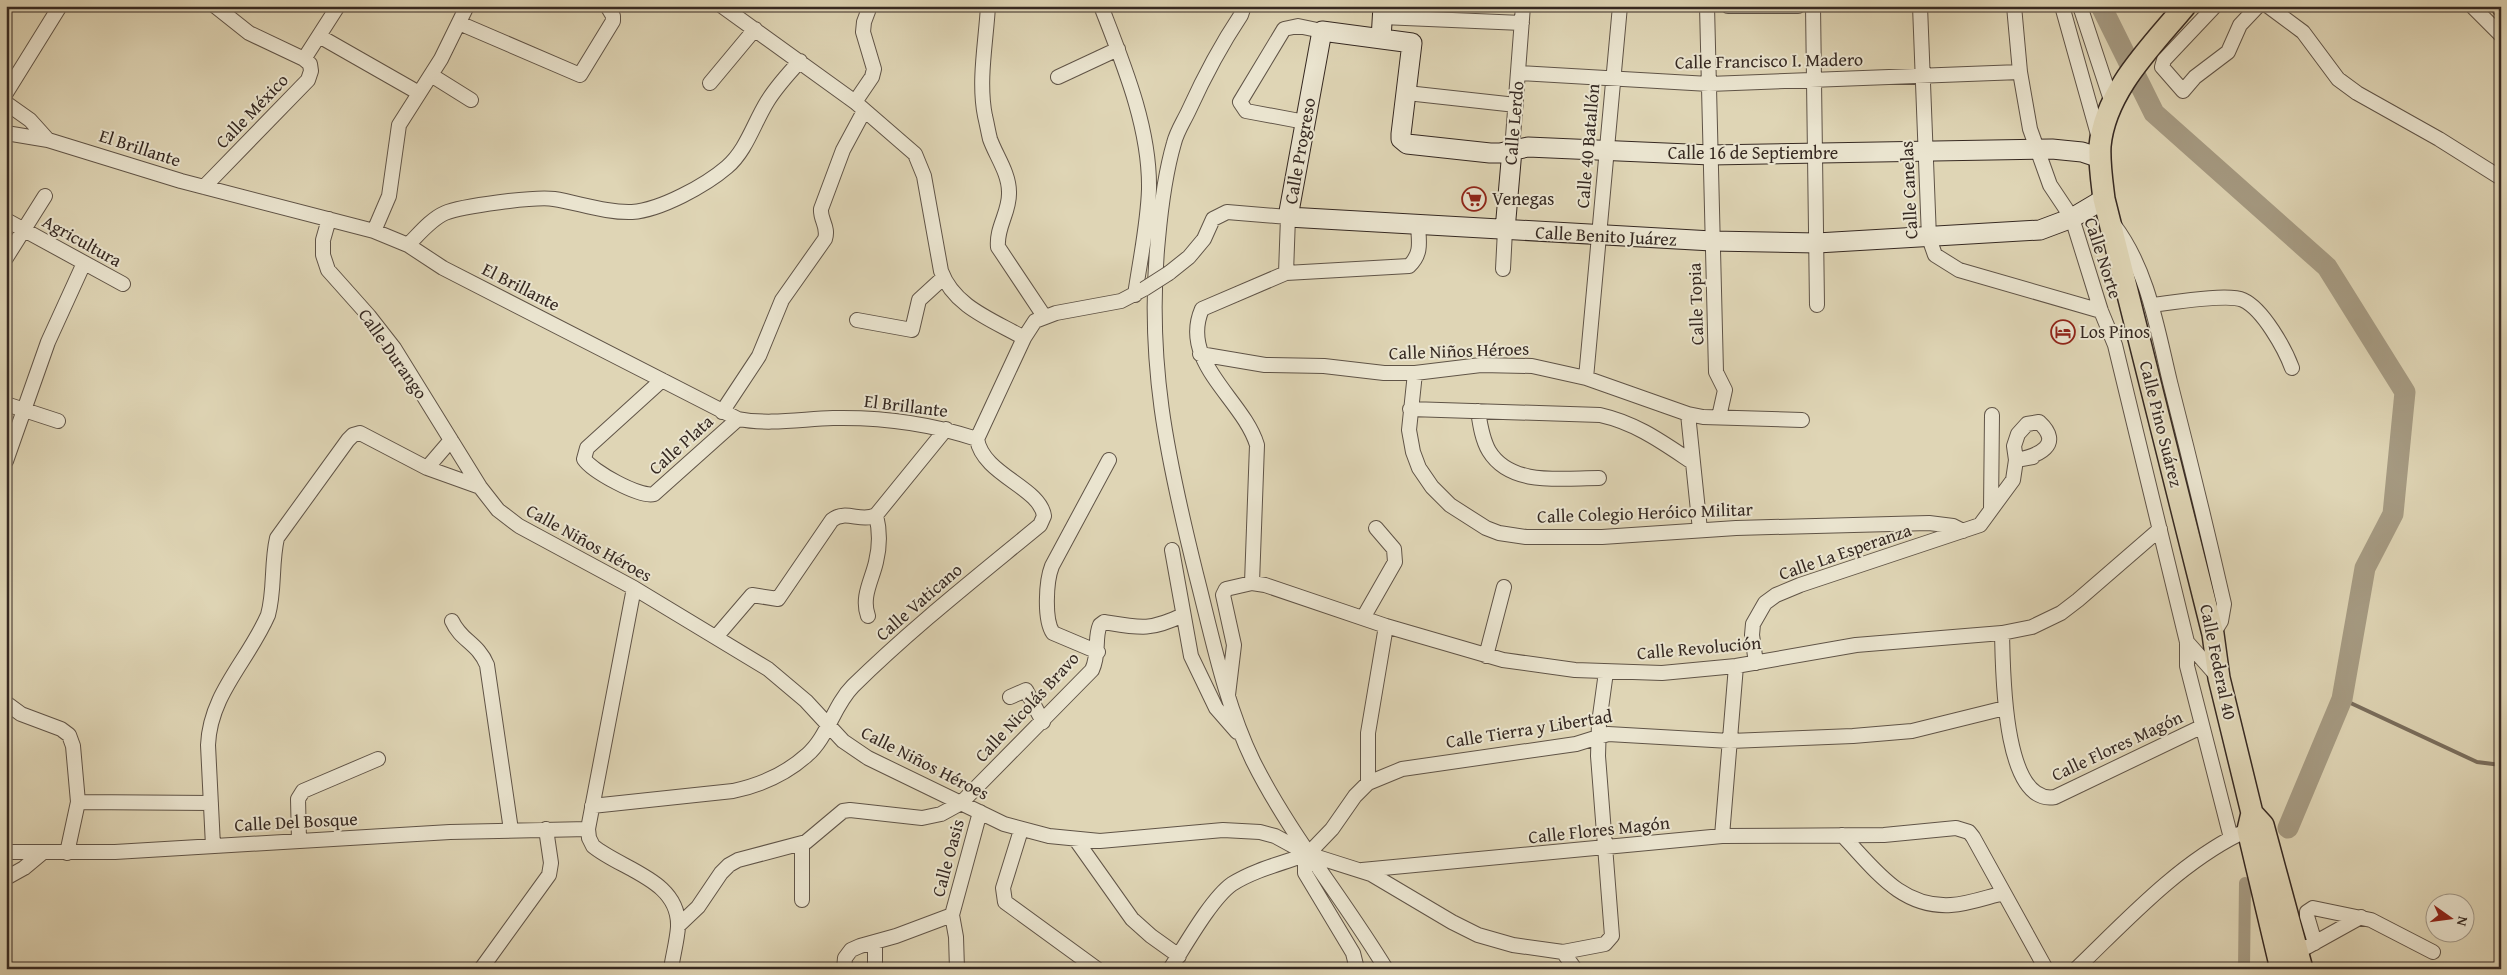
<svg xmlns="http://www.w3.org/2000/svg" width="2507" height="975" viewBox="0 0 2507 975" font-family="'Gentium Book Plus',serif">
  <style>
    .lines { fill: none; stroke-linecap: round; stroke-linejoin: round }
    .stream { stroke: #796d5c; stroke-width: 4 }
    .canal { stroke: #a69b83; stroke-width: 12 }
    .river { stroke: #a69b83; stroke-width: 21 }
    .street-casing { stroke: #605447; stroke-width: 16 }
    .secondary-casing { stroke: #362922; stroke-width: 21 }
    .primary-casing { stroke: #362922; stroke-width: 24 }
    .street { stroke: #eae4cf; stroke-width: 14 }
    .secondary { stroke: #eae4cf; stroke-width: 19 }
    .primary { stroke: #dfd5b5; stroke-width: 21 }
    .street-bridge-casing { stroke: #605447; stroke-width: 16; stroke-linecap: butt }
    .street-bridge { stroke: #eae4cf; stroke-width: 14 }
    .labels { text-anchor: middle; stroke-width: 4; stroke-linejoin: round; paint-order: stroke }
    .street-label { font-size: 18px; fill: #362922; stroke: #eae4cf }
    .poi-label { font-size: 18px; fill: #362922; stroke: #eae4cf; text-anchor: start }
  </style>
  <rect width="100%" height="100%" fill="#dfd5b5"/>
  <filter id="stains"><feTurbulence type="fractalNoise" baseFrequency=".004" numOctaves="4"/><feColorMatrix values="0 0 0 0 .2 0 0 0 0 .09 0 0 0 0 .02 0 0 0 .5 -.17"/></filter>
  <radialGradient id="worn" r=".72"><stop offset=".6" stop-color="#630" stop-opacity="0"/><stop offset="1" stop-color="#630" stop-opacity=".3"/></radialGradient>
  <g class="lines">
    <!-- stream -->
    <path class="stream" d="M 2342,699 L 2477,762 L 2501,765"/>
    <!-- canal -->
    <path class="canal" d="M 2244,969 L 2245,883"/>
    <!-- river -->
    <path class="river" d="M 2101,6 L 2154,113 L 2327,267 L 2405,392 L 2393,514 L 2365,568 L 2342,699 L 2288,828"/>
    <!-- street casing -->
    <g class="street-casing">
      <path id="street" d="M 722,6 L 855,102 L 915,154 L 924,176 L 941,271 C 954,307 993,320 1024,338
        M 988,6 C 986,42 978,81 985,116 C 987,124 988,131 990,139 C 996,156 1009,173 1009,192 C 1010,212 996,227 998,247 L 1044,316
        M 1101,6 C 1123,63 1150,127 1149,189 C 1148,224 1140,260 1135,295
        M 1244,6 L 1241,15 C 1221,45 1204,77 1189,110 C 1184,121 1177,131 1174,143 C 1165,174 1161,206 1158,239 C 1146,361 1167,457 1196,574 C 1212,636 1225,703 1253,761 C 1290,835 1343,898 1386,969
        M 1707,6 L 1716,372 L 1725,390 L 1719,417
        M 1728,6 L 1798,6
        M 1813,6 L 1817,305
        M 1920,6 L 1929,238 L 1935,255 L 1959,270 L 2101,311
        M 2014,6 L 2020,72 L 2030,129 L 2050,185 L 2072,218 L 2101,311 L 2115,345 L 2187,642 L 2187,666 L 2231,838
        M 2062,6 L 2099,138
        M 2080,6 L 2112,103
        M 2215,6 L 2164,60 L 2162,67 L 2183,91 L 2195,77 L 2228,52 L 2240,25 L 2258,6
        M 2268,6 L 2303,32 L 2338,79 L 2357,93 L 2439,139 L 2501,178
        M 2472,6 L 2501,35
        M 2497,6 L 2501,10
        M 1382,17 L 1522,23
        M 459,23 L 580,75 L 613,21 L 613,16 L 607,6
        M 319,36 L 419,93
        M 304,59 L 338,6
        M 1519,73 L 1709,84 L 2020,72
        M 431,75 L 471,100
        M 1058,77 L 1118,49
        M 710,83 L 755,29
        M 6,93 L 60,6
        M 1407,93 L 1516,105
        M 855,102 L 872,77 L 874,69 L 863,32 L 864,22 L 870,6
        M 6,103 L 30,120 L 48,140
        M 1305,122 L 1246,111 L 1240,102 L 1284,29 L 1298,26 L 1322,31
        M 6,133 L 48,140 L 181,181 L 374,231 L 408,245 L 443,268 L 738,419 C 769,425 802,419 833,418 C 881,417 932,424 977,439
        M 1512,150 L 1523,6
        M 204,187 L 308,80 L 311,71 L 310,64 L 304,59 L 249,33 L 215,6
        M 329,219 L 323,240 L 323,255 L 328,270 L 369,316 L 394,348 L 480,487 L 498,510 L 519,526 L 634,588 L 768,669 L 806,701 L 843,741 L 868,758 L 1004,824 L 1049,836 L 1100,841 L 1223,830 L 1260,832 L 1275,836 L 1308,854 L 1371,874 L 1452,922 L 1478,935 L 1513,945 L 1563,952 L 1575,969
        M 6,220 L 123,284
        M 2114,225 C 2148,270 2157,328 2170,382 C 2189,456 2207,530 2224,604 L 2221,621 L 2213,634
        M 374,231 L 389,196 L 399,125 L 441,59 L 467,6
        M 408,245 C 419,234 431,219 445,213 C 461,206 537,196 554,199 C 579,203 607,213 632,212 C 661,210 706,185 727,167 C 746,151 754,123 767,102 C 776,87 788,74 800,61
        M 6,258 L 45,196
        M 1503,269 L 1505,230
        M 1169,273 L 1189,257 L 1204,239 L 1213,219 L 1227,212 L 1288,217 L 1286,273
        M 2151,305 C 2170,303 2228,293 2243,300 C 2263,309 2285,349 2292,368
        M 857,320 L 912,330 L 919,300 L 943,278
        M 1200,354 L 1265,365 L 1324,366 L 1384,373 L 1415,373 L 1481,365 L 1532,366 L 1586,378 L 1688,414 L 1703,417 L 1802,420
        M 1415,373 L 1409,430 L 1413,452 L 1419,468 L 1432,487 L 1450,505 L 1486,528 L 1499,533 L 1526,537 L 1602,537 L 1736,528 L 1929,523 L 1953,526 L 1963,531
        M 1586,378 L 1620,6
        M 662,380 L 587,448 L 584,459 C 592,471 640,498 654,494 L 738,419
        M 6,404 L 58,421
        M 1410,409 L 1600,415 C 1636,423 1662,442 1692,462
        M 1478,411 C 1480,424 1482,439 1489,451 C 1511,487 1563,478 1599,478
        M 722,412 L 759,356 L 782,300 L 825,239 C 829,227 820,220 821,209 L 843,150 L 864,111
        M 1688,414 L 1700,530
        M 977,439 L 1024,338 L 1035,321 L 1056,313 L 1121,301 L 1142,290
        M 6,461 L 48,342 L 84,263
        M 427,468 L 451,440
        M 1991,509 L 1992,415
        M 1172,550 L 1191,656 L 1216,708 L 1237,732
        M 1252,583 L 1257,445 C 1243,399 1179,362 1202,309 L 1286,273 L 1409,266 C 1422,254 1419,242 1418,226
        M 634,588 L 588,829 L 589,838 L 593,846 C 622,870 680,880 678,927 C 677,941 673,955 671,969
        M 868,616 C 861,597 872,580 876,562 C 880,546 880,531 876,515
        M 1363,618 L 1395,562 L 1394,549 L 1376,528
        M 452,621 C 461,641 478,643 487,665 L 511,830
        M 2002,633 C 2003,666 2002,806 2055,797 L 2201,727
        M 716,637 L 752,595 L 778,599 L 832,520 C 846,509 861,523 876,515 L 946,429
        M 2187,642 L 2218,677
        M 1098,652 L 1053,633 C 1044,620 1046,581 1052,566 L 1109,460
        M 1486,656 L 1504,587
        M 1756,663 L 1752,635 L 1753,624 L 1765,603 L 1776,595 L 1800,585 L 1980,525 L 2013,480 L 2016,460 L 2014,446 L 2018,434 L 2027,424 L 2039,422 C 2064,445 2038,456 2016,460 L 2033,457
        M 1228,695 L 1234,645 L 1223,595 L 1226,589 L 1252,583 L 1265,585 L 1386,626 L 1503,660 L 1575,670 L 1662,673 L 1736,666 L 1856,645 L 2002,633 L 2032,627 L 2061,613 L 2078,600 L 2160,529
        M 1010,697 L 1026,690 L 1043,722
        M 6,703 L 21,714 L 61,729 L 69,735 L 73,746 L 78,802 L 67,853
        M 1368,783 L 1368,733 L 1386,626
        M 78,802 L 211,803
        M 592,806 L 733,791 C 761,785 786,774 807,755 C 828,737 833,706 853,686 C 912,628 977,577 1040,525 L 1044,516 C 1040,487 983,475 977,439
        M 1021,830 L 1003,888 L 1005,902 L 1097,969
        M 1842,835 C 1874,868 1900,908 1951,905 C 1969,904 1987,897 2004,893
        M 1722,836 L 1736,666
        M 299,840 L 298,799 L 303,791 L 378,759
        M 1076,840 L 1132,919 L 1151,936 L 1179,956
        M 802,843 L 802,900
        M 213,846 L 208,745 C 210,694 248,661 268,615 C 275,590 271,564 277,538 L 348,440 L 353,435 L 360,433 L 427,468 L 480,487
        M 6,852 L 115,852 L 450,832 L 588,829
        M 1362,870 L 1722,836 L 1884,835 L 1956,828 L 1969,832 L 1973,837 L 2046,969
        M 6,878 L 24,868 L 42,853
        M 678,926 L 698,907 L 721,873 L 729,865 L 738,860 L 806,842 L 843,811 L 850,810 L 922,818 L 941,814 L 961,803 L 1092,670 C 1100,653 1094,638 1100,625 L 1104,622 C 1140,628 1150,631 1183,615
        M 875,942 L 875,969
        M 2315,943 L 2307,916 L 2307,912 L 2313,908 L 2371,920 L 2433,952
        M 2307,947 L 2361,917
        M 1563,952 L 1605,944 L 1612,936 L 1598,756 L 1599,723 L 1606,672
        M 481,969 L 549,875 L 551,863 L 546,829
        M 844,969 L 845,958 L 851,950 L 860,946 L 896,936 L 952,915
        M 957,969 L 956,937 L 952,915 L 980,812
        M 1170,969 C 1185,946 1211,899 1232,884 C 1254,870 1283,863 1308,854
        M 1357,969 L 1353,953 L 1305,873 L 1305,860 L 1308,854 L 1332,829 L 1355,796 L 1368,783 L 1402,769 L 1576,744 L 1608,734 L 1730,741 L 1853,736 L 1912,731 L 2005,708
        M 2076,969 C 2126,921 2177,865 2239,834"/>
    </g>
    <!-- secondary casing -->
    <g class="secondary-casing">
      <path id="secondary" d="M 1381,39 L 1383,6
        M 2100,158 L 2082,152 L 2052,149 L 1711,155 L 1528,147 L 1500,153 L 1490,153 L 1407,144 L 1401,139 L 1401,134 L 1412,43 L 1322,31 L 1288,217 L 1712,241 L 1817,243 L 2040,230 L 2072,218 L 2104,199
        M 1505,230 L 1512,150"/>
    </g>
    <!-- primary casing -->
    <g class="primary-casing">
      <path id="primary" d="M 2185,6 C 2152,46 2105,91 2100,146 C 2099,163 2102,182 2104,199 L 2213,634 L 2219,678 L 2252,813 L 2248,830 L 2281,969
        M 2252,813 L 2263,825 L 2302,969"/>
    </g>
    <!-- street -->
    <use href="#street" class="street"/>
    <!-- secondary -->
    <use href="#secondary" class="secondary"/>
    <!-- primary -->
    <use href="#primary" class="primary"/>
    <!-- street-bridge casing -->
    <g class="street-bridge-casing">
      <path id="street-bridge" d="M 1144,289 L 1169,273"/>
    </g>
    <!-- street-bridge -->
    <use href="#street-bridge" class="street-bridge"/>
  </g>
  <!-- icons -->
  <defs>
    <g id="supermarket-ring" transform="scale(1.25)"><circle r="9.5" fill="#eae4cf" stroke="#8f2418" stroke-width="1.5"/><path d="M-6-5.5h2.5l.6 2H6L4.5 2H-2.5L-4.4-4H-6ZM-1.5 3.2a1.3 1.3 0 1 0 .1 0ZM3 3.2a1.3 1.3 0 1 0 .1 0Z" fill="#8f2418"/></g>
    <g id="hotel-ring" transform="scale(1.25)"><circle r="9.5" fill="#eae4cf" stroke="#8f2418" stroke-width="1.5"/><path d="M-6-4.5h1.5V1H6V5H4.5V3h-9V5H-6ZM-4 0a1.8 1.8 0 1 1 3.6 0ZM.5 0V-2.5h3Q6-2.5 6 0Z" fill="#8f2418"/></g>
  </defs>
  <g fill-rule="evenodd">
    <use href="#supermarket-ring" x="1474" y="199"/>
    <use href="#hotel-ring" x="2063" y="332"/>
  </g>
  <g class="labels">
    <!-- street labels -->
    <g class="street-label">
      <text transform="translate(1769 61) rotate(-1)" y="6">Calle Francisco I. Madero</text>
      <text transform="translate(252 111) rotate(-46)" y="6">Calle México</text>
      <text transform="translate(1514 123) rotate(-85)" y="6">Calle Lerdo</text>
      <text transform="translate(1588 146) rotate(-85)" y="6">Calle 40 Batallón</text>
      <text transform="translate(140 148) rotate(18)" y="6">El Brillante</text>
      <text transform="translate(1300 151) rotate(-80)" y="6">Calle Progreso</text>
      <text x="1753" y="159">Calle 16 de Septiembre</text>
      <text transform="translate(1909 190) rotate(-93)" y="6">Calle Canelas</text>
      <text transform="translate(1606 236) rotate(3)" y="6">Calle Benito Juárez</text>
      <text transform="translate(82 241) rotate(29)" y="6">Agricultura</text>
      <text transform="translate(2103 258) rotate(72)" y="6">Calle Norte</text>
      <text transform="translate(521 287) rotate(27)" y="6">El Brillante</text>
      <text transform="translate(1696 304) rotate(-92)" y="6">Calle Topia</text>
      <text transform="translate(1459 351) rotate(-2)" y="6">Calle Niños Héroes</text>
      <text transform="translate(393 354) rotate(55)" y="6">Calle Durango</text>
      <text transform="translate(906 406) rotate(7)" y="6">El Brillante</text>
      <text transform="translate(2161 424) rotate(76)" y="6">Calle Pino Suárez</text>
      <text transform="translate(681 445) rotate(-42)" y="6">Calle Plata</text>
      <text transform="translate(1645 513) rotate(-2)" y="6">Calle Colegio Heróico Militar</text>
      <text transform="translate(589 543) rotate(29)" y="6">Calle Niños Héroes</text>
      <text transform="translate(1845 552) rotate(-19)" y="6">Calle La Esperanza</text>
      <text transform="translate(919 602) rotate(-41)" y="6">Calle Vaticano</text>
      <text transform="translate(1699 648) rotate(-5)" y="6">Calle Revolución</text>
      <text transform="translate(2218 662) rotate(78)" y="6">Calle Federal 40</text>
      <text transform="translate(1027 707) rotate(-47)" y="6">Calle Nicolás Bravo</text>
      <text transform="translate(1529 729) rotate(-9)" y="6">Calle Tierra y Libertad</text>
      <text transform="translate(2117 746) rotate(-25)" y="6">Calle Flores Magón</text>
      <text transform="translate(925 763) rotate(27)" y="6">Calle Niños Héroes</text>
      <text transform="translate(296 822) rotate(-3)" y="6">Calle Del Bosque</text>
      <text transform="translate(1599 830) rotate(-6)" y="6">Calle Flores Magón</text>
      <text transform="translate(948 858) rotate(-75)" y="6">Calle Oasis</text>
    </g>
    <!-- poi labels -->
    <g class="poi-label">
      <text x="1492" y="205">Venegas</text>
      <text x="2080" y="338">Los Pinos</text>
    </g>
  </g>
  <!-- margin -->
  <rect width="2507" height="975" fill="none" stroke="#dfd5b5" stroke-width="25"/>
  <rect x="8" y="8" width="2492" height="960" fill="none" stroke="#362922" stroke-width="2.5"/>
  <rect x="12" y="12" width="2482" height="950" fill="none" stroke="#362922"/>
  <!-- north arrow -->
  <g transform="translate(2450 918) rotate(104)"><circle r="24" fill="#eae4cf" stroke="#a2998a"/>
  <path d="M0-4L9 19L0 12L-9 19Z" fill="#8f2418"/>
  <text y="-8" font-size="14" font-weight="bold" text-anchor="middle" fill="#362922">N</text>
  </g>
  <rect width="100%" height="100%" filter="url(#stains)"/>
  <rect width="100%" height="100%" fill="url(#worn)"/>
</svg>
